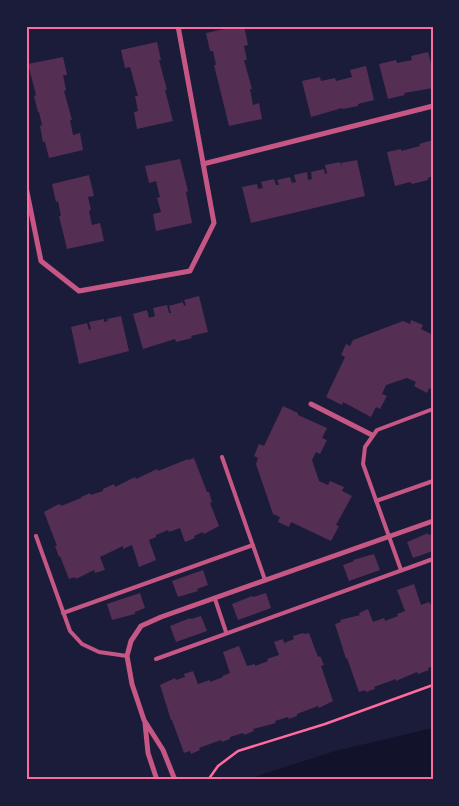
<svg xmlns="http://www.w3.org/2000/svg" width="459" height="806" viewBox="0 0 459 806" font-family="'Sofia Sans Condensed',sans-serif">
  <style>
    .water { fill: #12122b }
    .building { fill: #542f53 }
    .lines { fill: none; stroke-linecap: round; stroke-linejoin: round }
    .path { stroke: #ff6b9d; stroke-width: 2.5 }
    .service { stroke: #c65784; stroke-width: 4 }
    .minor { stroke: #c65784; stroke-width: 5 }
    .neatline { fill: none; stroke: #ff6b9d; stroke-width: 2 }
  </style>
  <rect width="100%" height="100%" fill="#1b1b3a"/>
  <!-- water -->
  <path class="water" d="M 433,728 L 433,780 L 245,780 L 335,751 Z"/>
  <!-- building -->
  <path class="building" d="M 238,26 L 244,26 L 248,45 L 244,46 L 247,60 L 244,60 L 252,89 L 250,89 L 253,105 L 259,103 L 262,119 L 229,126 L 214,65 L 216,65 L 213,51 L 210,51 L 206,33 Z
    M 157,42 L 161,60 L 159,60 L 167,90 L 165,90 L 173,121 L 137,129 L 134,112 L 138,111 L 135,96 L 138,96 L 130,67 L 125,68 L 121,50 Z
    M 428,52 L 433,71 L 433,88 L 404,93 L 405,95 L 388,99 L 379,64 L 396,60 L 397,63 L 412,60 L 411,56 Z
    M 63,57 L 67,75 L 63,75 L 66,90 L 64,91 L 72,120 L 70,120 L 73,135 L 80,133 L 83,150 L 49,158 L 45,142 L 43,142 L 40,126 L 42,125 L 39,112 L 38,112 L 34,96 L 36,95 L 28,64 Z
    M 366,66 L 374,100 L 358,104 L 358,106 L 343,109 L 342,108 L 311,117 L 302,81 L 320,77 L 321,81 L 335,78 L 336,81 L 352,77 L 350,70 Z
    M 433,140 L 433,176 L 428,178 L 428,180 L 412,184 L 410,182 L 395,186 L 387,152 L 401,149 L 401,151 L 420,146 L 419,144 Z
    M 180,159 L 188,191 L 186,192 L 192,223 L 156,231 L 153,214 L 161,212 L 157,198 L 160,197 L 156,181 L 149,183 L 145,166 Z
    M 357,160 L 365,196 L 251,223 L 242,187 L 257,184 L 258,189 L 263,188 L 261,182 L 274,179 L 276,185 L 279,185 L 277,180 L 290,177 L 292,183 L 296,182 L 294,175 L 307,172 L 308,180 L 312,179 L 311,172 L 324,169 L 325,174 L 327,173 L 325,165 L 340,162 L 342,168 L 341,163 Z
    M 89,175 L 94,196 L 88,197 L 91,210 L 89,211 L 92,225 L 100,223 L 104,241 L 67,249 L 59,216 L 61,216 L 58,201 L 56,202 L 52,184 Z
    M 199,296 L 208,332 L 191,336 L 192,338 L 176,342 L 175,339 L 143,349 L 133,314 L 147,310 L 149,318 L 155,316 L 153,308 L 167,305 L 169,313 L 171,313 L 169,306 L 183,302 L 184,306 L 186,305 L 184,300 Z
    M 121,316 L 129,351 L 79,364 L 71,327 L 87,323 L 89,330 L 91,329 L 89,322 L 104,319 L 104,322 L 108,321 L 107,319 Z
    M 411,320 L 423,325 L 421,329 L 433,335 L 433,390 L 429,388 L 427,393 L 414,386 L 416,382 L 407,378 L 386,385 L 382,394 L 387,396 L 380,409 L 376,407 L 371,417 L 343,402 L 342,405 L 326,397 L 345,357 L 341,355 L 346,344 L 350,346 L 353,340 L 403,321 L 410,324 Z
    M 283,406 L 298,413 L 298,415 L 327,428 L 322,438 L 327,440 L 320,454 L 316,452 L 312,460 L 319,481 L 328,485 L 330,481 L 344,487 L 342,491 L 352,496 L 336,525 L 339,526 L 331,541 L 291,522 L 289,527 L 278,522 L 280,517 L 273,514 L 256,464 L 258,458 L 254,456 L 259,444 L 264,446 Z
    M 194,458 L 207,492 L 209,492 L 212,502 L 210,503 L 219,526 L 204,534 L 203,532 L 194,536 L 195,538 L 185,542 L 180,528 L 169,532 L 168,530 L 156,535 L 156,537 L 149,540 L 156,560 L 139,567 L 132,545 L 123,549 L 123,546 L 100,557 L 105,570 L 95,573 L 94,570 L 76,579 L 75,577 L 69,579 L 60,556 L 59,557 L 55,546 L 57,546 L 44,512 L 57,505 L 60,504 L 61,506 L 81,498 L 81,497 L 90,493 L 91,495 L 103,491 L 103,489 L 114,484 L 115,487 L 135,477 L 136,479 L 157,469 L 158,471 L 188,459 L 188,460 Z
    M 428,533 L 428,535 L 433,534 L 433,551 L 413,558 L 407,542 Z
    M 374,554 L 380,570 L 349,581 L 343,565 L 354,561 L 353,560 Z
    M 203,570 L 208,585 L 197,589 L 198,591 L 178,597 L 172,581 Z
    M 414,584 L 421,605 L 429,602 L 430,604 L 433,603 L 433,666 L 428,668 L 429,670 L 418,674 L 417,672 L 396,681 L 396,679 L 374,687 L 375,689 L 366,692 L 365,690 L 359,692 L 347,658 L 346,659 L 335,624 L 341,622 L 340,620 L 360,615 L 359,613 L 368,609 L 373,622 L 384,618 L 385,621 L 398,616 L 397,614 L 405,611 L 397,590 Z
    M 140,593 L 145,608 L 135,612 L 135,614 L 112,620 L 107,604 Z
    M 266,593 L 271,608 L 238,620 L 232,604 L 252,596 L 253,597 Z
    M 201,616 L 207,631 L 176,642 L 170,626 L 190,618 L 191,619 Z
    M 303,633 L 304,634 L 309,633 L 318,657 L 320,656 L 324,665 L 321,666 L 333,701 L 319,708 L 318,706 L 297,714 L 297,716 L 289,719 L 288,717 L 275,721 L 276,723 L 253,729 L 254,731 L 244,735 L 243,733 L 230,737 L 230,739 L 222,742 L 221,740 L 199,748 L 200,750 L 191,754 L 190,751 L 184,753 L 172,720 L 171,720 L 160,685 L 175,678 L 176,680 L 185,677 L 184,674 L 193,671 L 198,684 L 210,680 L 210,682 L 223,677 L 222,676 L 230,673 L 223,652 L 239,646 L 247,666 L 255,664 L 255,666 L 268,661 L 267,659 L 279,655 L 274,642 L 283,639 L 284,643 L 294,639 L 293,636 Z"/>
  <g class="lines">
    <!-- path -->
    <path class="path" d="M 208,780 L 218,766 L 238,751 L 325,724 L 433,685"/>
    <!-- service -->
    <path class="service" d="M 222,457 L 265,580
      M 376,501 L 433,481
      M 36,536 L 70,631 L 82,644 L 99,652 L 127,656
      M 401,570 L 363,464 L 365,447 L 377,430 L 433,409
      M 215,599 L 226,632
      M 63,613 L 253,545
      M 156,659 L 433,559"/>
    <!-- minor -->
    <path class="minor" d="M 203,164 L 433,106
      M 26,187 L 41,261 L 79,291 L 190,271 L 214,223 L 178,26
      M 311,404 L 372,435
      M 145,723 L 148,753 L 157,780
      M 175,780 L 163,750 L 144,720 L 132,684 L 127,656 L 131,641 L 141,626 L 161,617 L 433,521"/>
  </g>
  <!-- border -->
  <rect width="459" height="806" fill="none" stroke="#1b1b3a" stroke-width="55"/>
  <rect x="28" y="28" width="404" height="750" class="neatline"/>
</svg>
